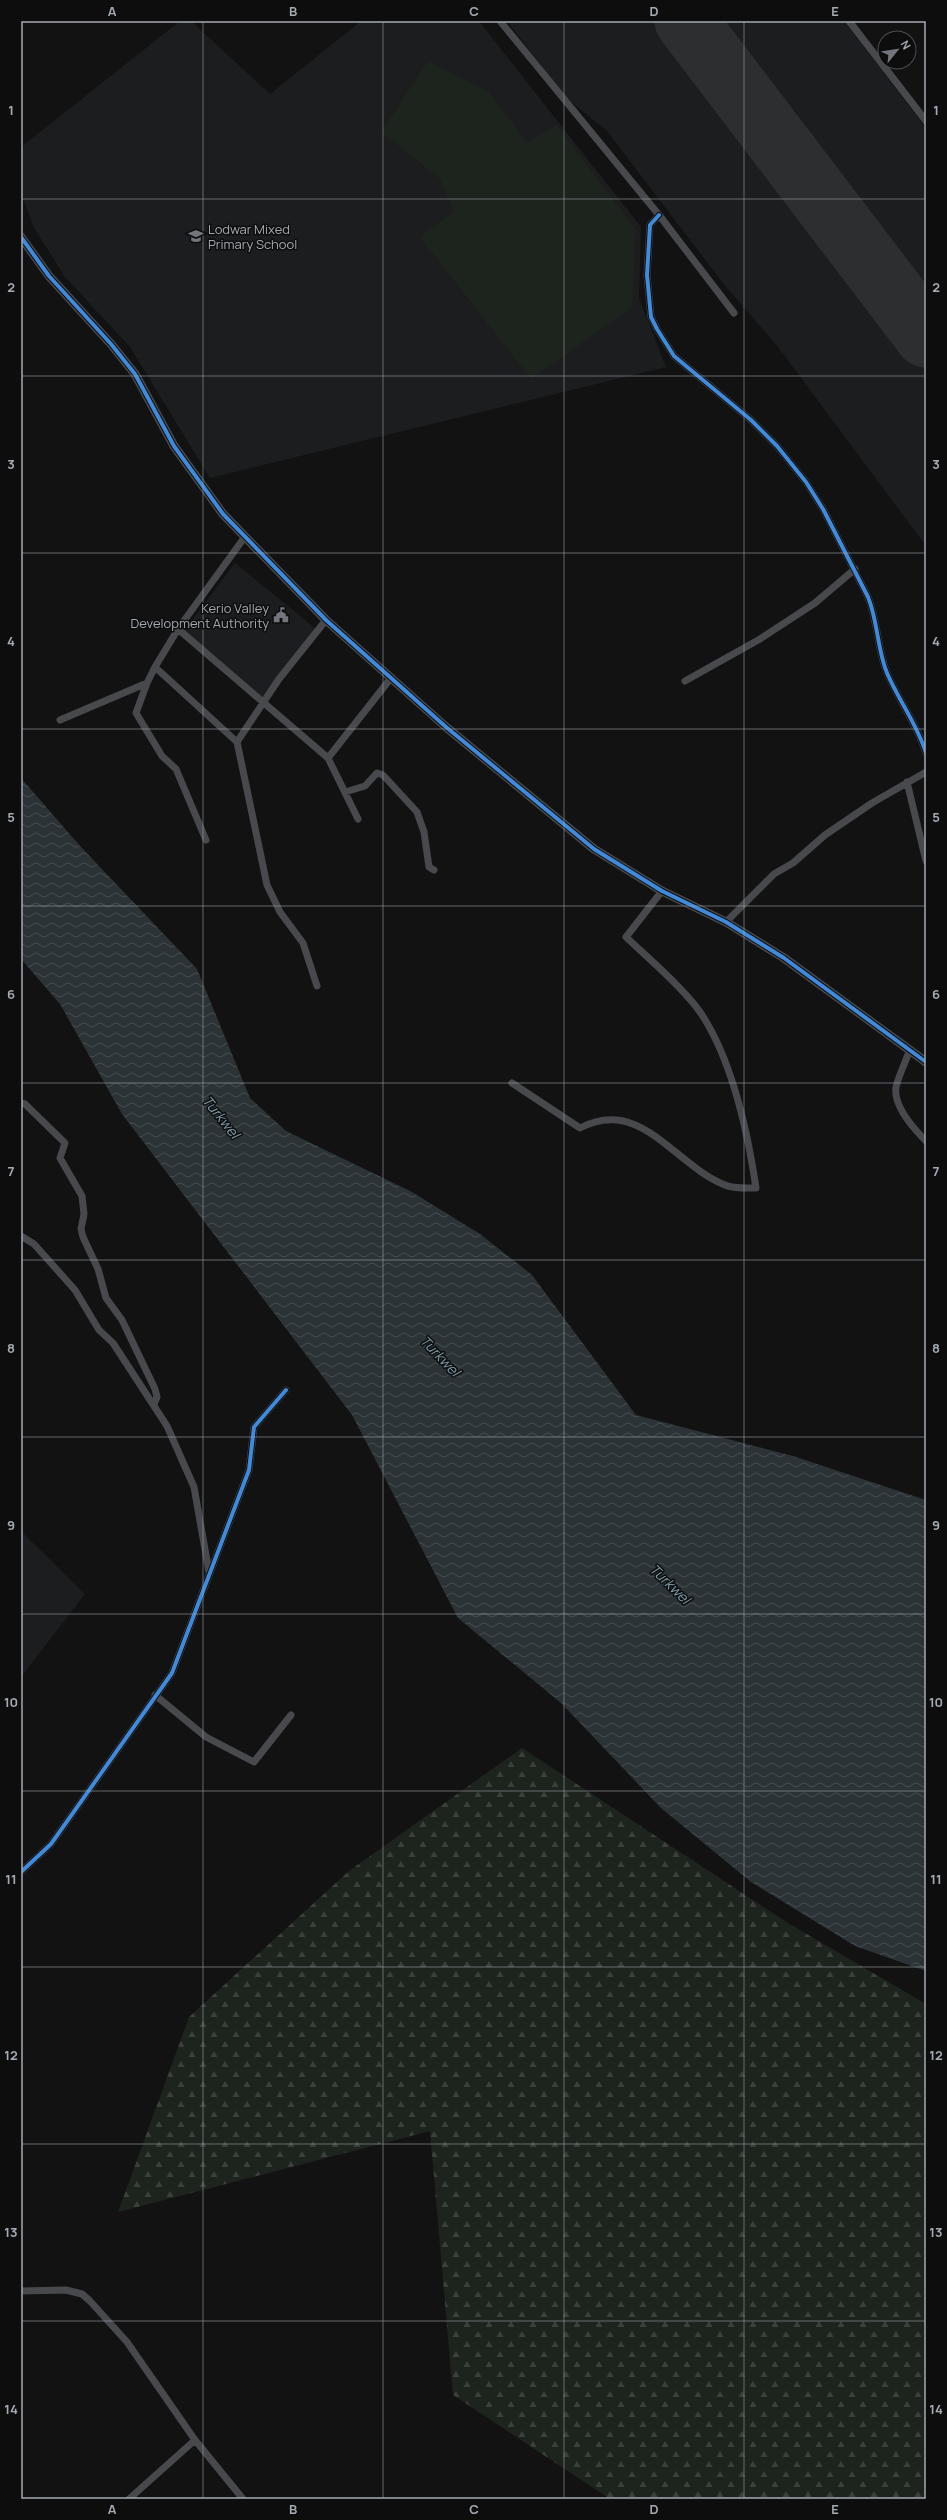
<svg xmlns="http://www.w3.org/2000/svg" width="947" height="2520" viewBox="0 0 947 2520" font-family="Manrope,sans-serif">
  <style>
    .built { fill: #1c1d1e }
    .forest { fill: url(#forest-firs) }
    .pitch { fill: #1d231d }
    .water { fill: url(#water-waves) }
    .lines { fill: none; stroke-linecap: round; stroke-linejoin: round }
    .runway { stroke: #2d2e2f; stroke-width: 63 }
    .minor { stroke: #47494c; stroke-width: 7 }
    .tertiary { stroke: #47494c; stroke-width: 9 }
    .cycleway-casing { stroke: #0d0d0e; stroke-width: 6 }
    .cycleway { stroke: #408adc; stroke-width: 4 }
    .grid { fill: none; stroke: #a5abb3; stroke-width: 1; stroke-opacity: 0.55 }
    .labels { text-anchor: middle; stroke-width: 3; stroke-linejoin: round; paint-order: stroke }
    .poi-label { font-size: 13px; fill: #a5abb3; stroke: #0d0d0e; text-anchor: start }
    .water-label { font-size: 14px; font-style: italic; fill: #7f9dab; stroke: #0d0d0e }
    .neatline { fill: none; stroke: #a5abb3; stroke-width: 1.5 }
    .grid-label { font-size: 13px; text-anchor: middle; font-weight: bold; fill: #a5abb3 }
  </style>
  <defs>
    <pattern id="forest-firs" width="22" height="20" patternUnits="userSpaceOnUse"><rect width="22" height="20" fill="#1d231d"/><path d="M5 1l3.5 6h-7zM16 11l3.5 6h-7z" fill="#3b403b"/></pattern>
    <pattern id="water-waves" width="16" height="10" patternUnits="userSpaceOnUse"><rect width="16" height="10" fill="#2b3337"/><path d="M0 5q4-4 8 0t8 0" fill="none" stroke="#474e52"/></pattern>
  </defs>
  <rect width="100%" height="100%" fill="#121213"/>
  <!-- built -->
  <path class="built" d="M 180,21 L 191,21 L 270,94 L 361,21 L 479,21 L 641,227 L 639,298 L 666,367 L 210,478 L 130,347 L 65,277 L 34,228 L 21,192 L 21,147 Z
    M 507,21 L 844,21 L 926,128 L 926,546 L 778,347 L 722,282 L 607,131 L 565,97 Z
    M 235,563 L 315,628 L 263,700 L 183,632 Z
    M 21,1531 L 85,1594 L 21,1677 Z"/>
  <!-- forest -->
  <path class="forest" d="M 522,1748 L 788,1923 L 926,2004 L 926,2499 L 610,2499 L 453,2395 L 430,2131 L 118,2212 L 189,2017 L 349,1871 Z"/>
  <!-- pitch -->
  <path class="pitch" d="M 428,61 L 488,91 L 527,142 L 557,125 L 636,230 L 632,308 L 531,379 L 420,237 L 454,211 L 439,178 L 381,132 Z"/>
  <!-- water -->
  <path class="water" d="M 21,778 L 80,846 L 197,969 L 250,1098 L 286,1131 L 412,1192 L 480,1234 L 532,1275 L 636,1415 L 793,1456 L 926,1500 L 926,1971 L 855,1946 L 751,1882 L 661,1808 L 561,1703 L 458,1618 L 352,1415 L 122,1114 L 60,1004 L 21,959 Z"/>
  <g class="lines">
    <!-- runway -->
    <path class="runway" d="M 686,21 L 926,336"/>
    <!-- minor -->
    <path class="minor" d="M 500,21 L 659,215 L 734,313
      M 849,21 L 926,121
      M 659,215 L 650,225 L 647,275 L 651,317 L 657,329 L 674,356 L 751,420 L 777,446 L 806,482 L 823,509 L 868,597 C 878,621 877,649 887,673 C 899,701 917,724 926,753
      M 244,538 L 178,629 L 155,667 L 237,742 L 267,885 L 280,912 L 303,943 L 317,986
      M 178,629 L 328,758 L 358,819
      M 685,681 L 760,639 L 815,603 L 855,569
      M 147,683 L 136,713 L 162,756 L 176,769 L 206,840
      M 60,720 L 147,683 L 155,667
      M 237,742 L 279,679 L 326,620
      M 328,758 L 391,678
      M 907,782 L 926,861
      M 345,792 L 365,786 L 377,773 L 383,775 L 417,812 L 424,832 L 429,867 L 434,870
      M 726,922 L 774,874 L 793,863 L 825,835 L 872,803 L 926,772
      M 909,1052 C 905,1063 899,1075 896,1087 C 893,1106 914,1129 926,1141
      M 512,1083 L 580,1128 C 641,1096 674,1165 725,1185 C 734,1189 746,1188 756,1188 C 748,1134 733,1065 704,1018 C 689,993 648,958 626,937 L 662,891
      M 21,1103 L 25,1104 L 65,1143 L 60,1158 L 82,1196 L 84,1214 L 81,1229 L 83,1237 L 98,1269 L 106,1298 L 122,1320 L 155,1389 L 157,1397 L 154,1404
      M 21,1236 L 34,1244 L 75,1290 L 99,1330 L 113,1343 L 167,1426 L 194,1487 L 209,1572
      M 155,1695 L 206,1737 L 254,1762 L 291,1715
      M 21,1872 L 51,1844 L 172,1673 L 249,1470 L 254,1427 L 286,1390
      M 21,2291 L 66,2290 L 82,2294 L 90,2301 L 127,2342 L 195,2440 L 243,2499
      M 129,2499 L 195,2440"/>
    <!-- tertiary -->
    <path class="tertiary" d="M 21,237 L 49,276 L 111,344 L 135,374 L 174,446 L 223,514 L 326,620 L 446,727 L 594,849 L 662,891 L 726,922 L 784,958 L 926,1062"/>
    <!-- cycleway casing -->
    <g class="cycleway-casing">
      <path id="cycleway" d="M 659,215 L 650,225 L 647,275 L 651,317 L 657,329 L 674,356 L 751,420 L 777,446 L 806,482 L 823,509 L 868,597 C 878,621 877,649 887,673 C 899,701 917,724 926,753
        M 21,237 L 49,276 L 111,344 L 135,374 L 174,446 L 223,514 L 326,620 L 446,727 L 594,849 L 662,891 L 726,922 L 784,958 L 926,1062
        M 21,1872 L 51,1844 L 172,1673 L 249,1470 L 254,1427 L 286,1390"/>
    </g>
    <!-- cycleway -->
    <use href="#cycleway" class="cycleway"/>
  </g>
  <!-- grid -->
  <path class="grid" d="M 203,21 L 203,2499M 383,21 L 383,2499M 564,21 L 564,2499M 744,21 L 744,2499M 21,199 L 926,199M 21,376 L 926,376M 21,553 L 926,553M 21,729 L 926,729M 21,906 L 926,906M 21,1083 L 926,1083M 21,1260 L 926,1260M 21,1437 L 926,1437M 21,1614 L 926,1614M 21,1791 L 926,1791M 21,1967 L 926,1967M 21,2144 L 926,2144M 21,2321 L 926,2321"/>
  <!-- icons -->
  <defs>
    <g id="school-bare" transform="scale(1.2)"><path d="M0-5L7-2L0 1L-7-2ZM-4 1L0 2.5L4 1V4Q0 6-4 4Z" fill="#72757b" stroke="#0d0d0e" stroke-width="2.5" paint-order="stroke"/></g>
    <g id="civic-bare" transform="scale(1.2)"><path d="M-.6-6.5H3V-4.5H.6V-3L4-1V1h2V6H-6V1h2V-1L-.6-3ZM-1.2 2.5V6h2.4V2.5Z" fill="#72757b" stroke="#0d0d0e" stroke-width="2.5" paint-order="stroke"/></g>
  </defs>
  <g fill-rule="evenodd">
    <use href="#school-bare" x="196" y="236"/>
    <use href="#civic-bare" x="281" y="615"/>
  </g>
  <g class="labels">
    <!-- poi labels -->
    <g class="poi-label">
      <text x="208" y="234">Lodwar Mixed<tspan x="208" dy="15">Primary School</tspan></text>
      <text x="269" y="613" text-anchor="end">Kerio Valley<tspan x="269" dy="15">Development Authority</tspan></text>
    </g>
    <!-- water labels -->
    <g class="water-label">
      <text transform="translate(221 1117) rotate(51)" y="5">Turkwel</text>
      <text transform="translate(440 1356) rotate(46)" y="5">Turkwel</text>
      <text transform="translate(670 1584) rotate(44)" y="5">Turkwel</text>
    </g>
  </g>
  <!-- border -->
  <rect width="947" height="2520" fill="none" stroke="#0d0d0e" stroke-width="44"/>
  <!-- north arrow -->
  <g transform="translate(897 50) rotate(60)"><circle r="19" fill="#0d0d0e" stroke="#4a4c50"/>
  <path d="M0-3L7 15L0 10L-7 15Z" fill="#72757b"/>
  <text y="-6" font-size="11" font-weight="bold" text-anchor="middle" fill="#a5abb3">N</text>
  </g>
  <rect x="22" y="22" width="903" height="2476" class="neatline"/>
  <g class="grid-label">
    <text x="112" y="16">A</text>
    <text x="293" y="16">B</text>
    <text x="474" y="16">C</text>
    <text x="654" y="16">D</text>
    <text x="835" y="16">E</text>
    <text x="11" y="115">1</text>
    <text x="936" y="115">1</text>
    <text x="11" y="292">2</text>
    <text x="936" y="292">2</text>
    <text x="11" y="469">3</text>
    <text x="936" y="469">3</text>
    <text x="11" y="646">4</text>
    <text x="936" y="646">4</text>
    <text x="11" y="822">5</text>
    <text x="936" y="822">5</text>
    <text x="11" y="999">6</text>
    <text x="936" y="999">6</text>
    <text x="11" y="1176">7</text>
    <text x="936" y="1176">7</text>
    <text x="11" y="1353">8</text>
    <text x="936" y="1353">8</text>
    <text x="11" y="1530">9</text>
    <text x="936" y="1530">9</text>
    <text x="11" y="1707">10</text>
    <text x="936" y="1707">10</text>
    <text x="11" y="1884">11</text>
    <text x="936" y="1884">11</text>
    <text x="11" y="2060">12</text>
    <text x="936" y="2060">12</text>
    <text x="11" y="2237">13</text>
    <text x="936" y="2237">13</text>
    <text x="11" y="2414">14</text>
    <text x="936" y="2414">14</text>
    <text x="112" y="2514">A</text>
    <text x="293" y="2514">B</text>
    <text x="474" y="2514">C</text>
    <text x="654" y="2514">D</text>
    <text x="835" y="2514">E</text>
  </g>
</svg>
